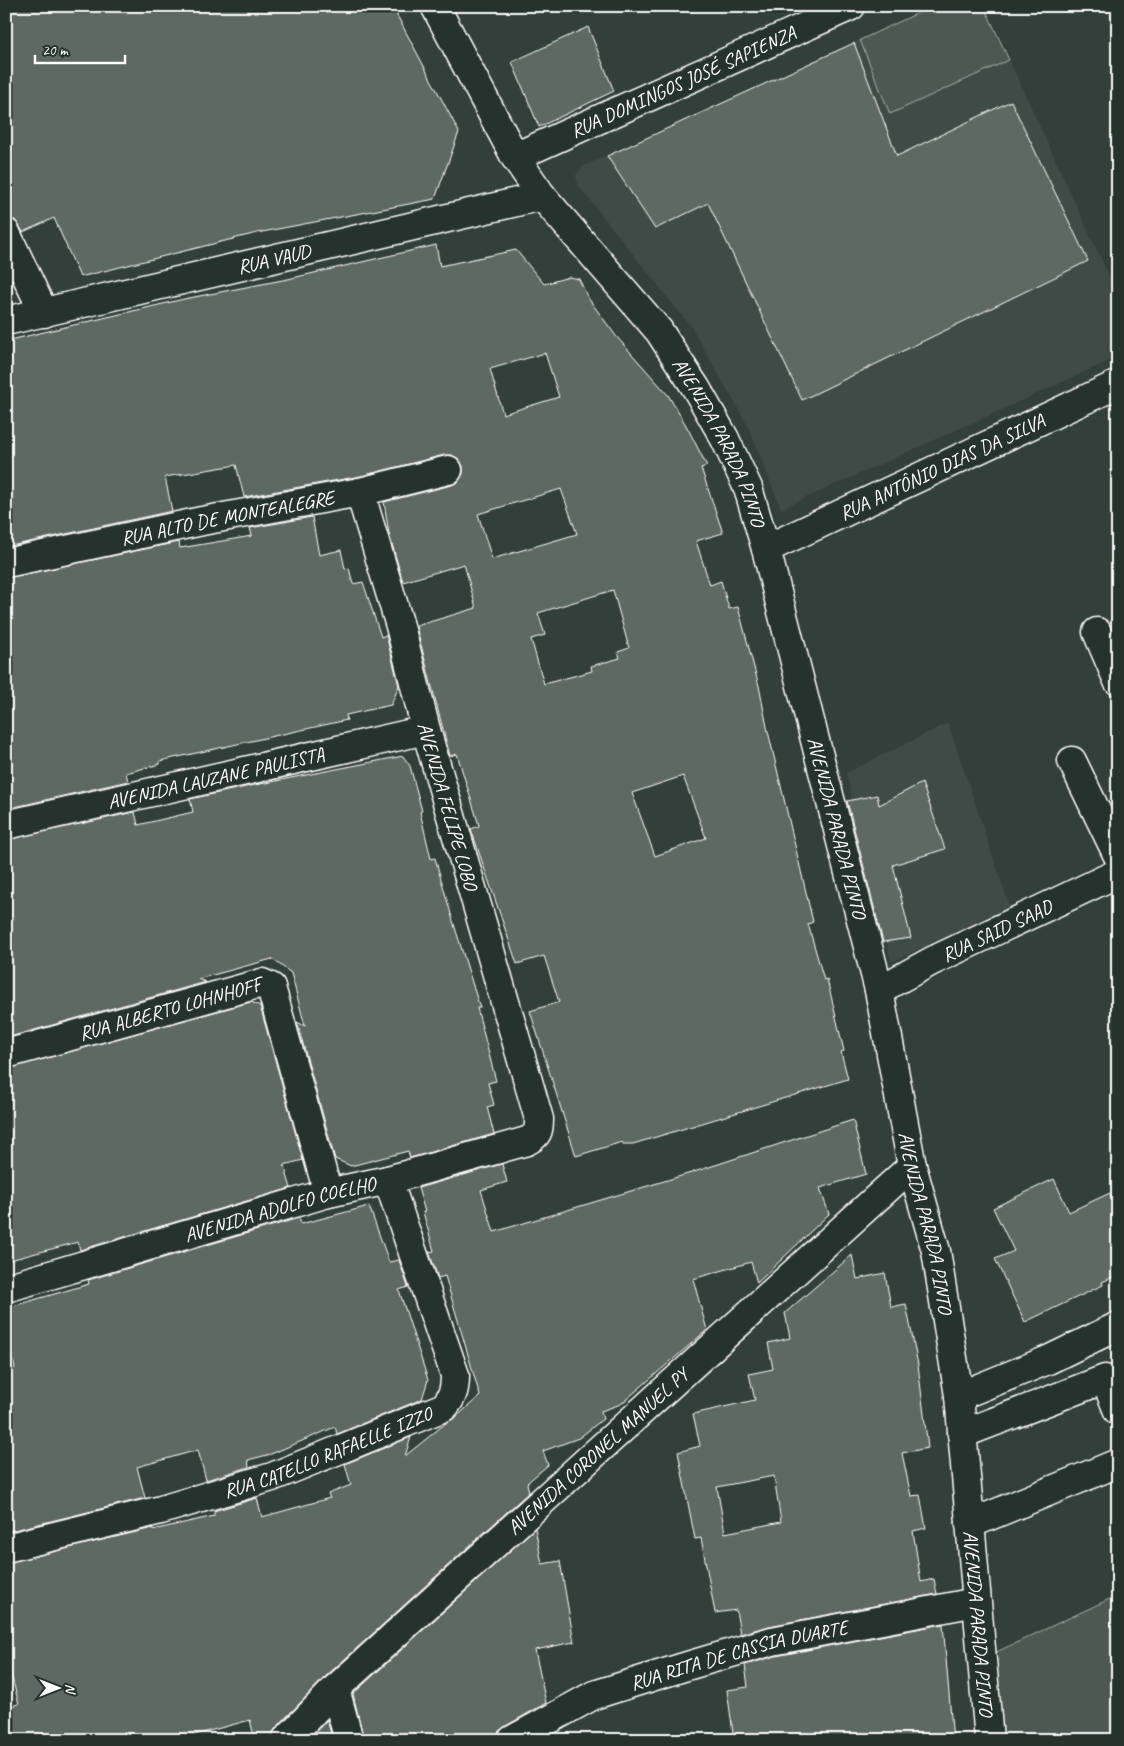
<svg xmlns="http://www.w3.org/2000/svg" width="1124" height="1746" viewBox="0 0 1124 1746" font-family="Caveat,sans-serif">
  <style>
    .built { fill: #404c47 }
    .green { fill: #4d5853; stroke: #a6aca9 }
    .building { fill: #5f6964; stroke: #fff; fill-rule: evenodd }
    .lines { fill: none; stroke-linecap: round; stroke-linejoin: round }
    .minor-casing { stroke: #fff; stroke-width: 31 }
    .major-casing { stroke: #fff; stroke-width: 31 }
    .minor { stroke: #26332d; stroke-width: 28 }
    .major { stroke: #26332d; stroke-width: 28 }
    .labels { text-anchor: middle; stroke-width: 5; stroke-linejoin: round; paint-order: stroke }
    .street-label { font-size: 20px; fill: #fff; stroke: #26332d }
  </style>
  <rect width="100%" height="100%" fill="#333f3a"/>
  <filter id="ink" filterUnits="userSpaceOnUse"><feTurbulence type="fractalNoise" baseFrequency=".02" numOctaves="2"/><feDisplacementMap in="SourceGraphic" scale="10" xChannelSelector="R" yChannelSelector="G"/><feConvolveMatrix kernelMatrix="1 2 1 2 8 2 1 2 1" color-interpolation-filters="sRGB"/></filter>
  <g filter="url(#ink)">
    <!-- built -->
    <path class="built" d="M 933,6 L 984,6 L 1118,295 L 1118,357 L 781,509 L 748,426 L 692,328 L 578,185 L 576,175 L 582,167 Z
      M 948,723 L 1010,907 L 891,962 L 846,773 Z"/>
    <!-- green -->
    <path class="green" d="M 933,6 L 984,6 L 1009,60 L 890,114 L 860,40 Z
      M 1118,1595 L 1118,1740 L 999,1740 L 990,1655 Z"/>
    <!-- building -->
    <path class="building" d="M 6,6 L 392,6 L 459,132 L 435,199 L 257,233 L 80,277 L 54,218 L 23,232 L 15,220 L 6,218 Z
      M 588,27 L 614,91 L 539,127 L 512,62 Z
      M 854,43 L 897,156 L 1011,101 L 1088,261 L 802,400 L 708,203 L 655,229 L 607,156 Z
      M 436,245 L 440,266 L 516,250 L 544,284 L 569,277 L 579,279 L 588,298 L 616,336 L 668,395 L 687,427 L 707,466 L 701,468 L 723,533 L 696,541 L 710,585 L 721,581 L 729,609 L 738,607 L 759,686 L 767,727 L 813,922 L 808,924 L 824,980 L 827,979 L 844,1051 L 841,1052 L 848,1079 L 633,1144 L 623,1144 L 622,1142 L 576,1156 L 530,1011 L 559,1002 L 544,956 L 517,964 L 471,829 L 479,826 L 478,822 L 457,754 L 450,756 L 416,626 L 476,608 L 464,564 L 403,582 L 389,534 L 384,502 L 452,485 L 458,482 L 463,474 L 463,466 L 459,459 L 452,455 L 444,455 L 361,476 L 244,497 L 236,465 L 165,477 L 172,511 L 6,547 L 6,341 L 184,299 L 288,279 ZM 545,353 L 559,397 L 503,414 L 490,369 ZM 561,489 L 577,534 L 492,559 L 478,514 ZM 613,590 L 629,648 L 618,652 L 620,658 L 591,666 L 592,671 L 544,684 L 531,639 L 545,635 L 538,613 ZM 683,776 L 706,838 L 655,856 L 632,793 Z
      M 312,517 L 319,555 L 341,550 L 345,569 L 349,568 L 353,584 L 363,582 L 381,637 L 386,635 L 399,686 L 391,705 L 346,715 L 347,720 L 160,761 L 160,764 L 126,773 L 128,781 L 6,809 L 6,578 L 179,542 L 180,548 L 252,536 L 250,528 Z
      M 403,756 L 410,766 L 422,811 L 420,812 L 431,859 L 435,858 L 453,921 L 480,1008 L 477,1008 L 496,1081 L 488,1083 L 494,1105 L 487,1107 L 494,1134 L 410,1158 L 408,1151 L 351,1166 L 335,1159 L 297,1022 L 305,1026 L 291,973 L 272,959 L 198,979 L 206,982 L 6,1038 L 6,840 L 135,812 L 138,825 L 193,812 L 190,799 L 255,785 Z
      M 922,783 L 945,849 L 893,865 L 911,938 L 883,942 L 847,801 L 877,795 L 879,805 Z
      M 251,1002 L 260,1006 L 303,1160 L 284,1165 L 291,1188 L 80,1250 L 78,1242 L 6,1261 L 6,1069 Z
      M 853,1120 L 866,1174 L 820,1188 L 829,1214 L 757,1283 L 751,1262 L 693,1279 L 707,1330 L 621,1404 L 601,1411 L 603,1419 L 579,1438 L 543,1451 L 548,1465 L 527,1483 L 529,1492 L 324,1678 L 275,1729 L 271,1740 L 255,1740 L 250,1720 L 176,1740 L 6,1740 L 6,1707 L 19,1704 L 6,1655 L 6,1563 L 153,1528 L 153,1530 L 214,1516 L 214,1511 L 257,1498 L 262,1517 L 330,1498 L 328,1494 L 351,1485 L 345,1464 L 411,1437 L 405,1456 L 446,1423 L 456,1417 L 480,1396 L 445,1276 L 438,1278 L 429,1252 L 434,1251 L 423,1212 L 425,1212 L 418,1188 L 502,1164 L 507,1182 L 481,1190 L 494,1232 L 691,1173 Z
      M 1054,1179 L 1069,1212 L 1110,1193 L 1118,1211 L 1118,1275 L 1102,1282 L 1103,1285 L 1025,1322 L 995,1259 L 1014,1251 L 993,1208 Z
      M 369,1206 L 389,1262 L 399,1260 L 408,1287 L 399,1290 L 428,1380 L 422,1399 L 337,1434 L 335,1427 L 271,1454 L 248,1460 L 249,1467 L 206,1480 L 198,1450 L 137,1467 L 145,1498 L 6,1532 L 6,1370 L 15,1368 L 6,1337 L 6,1308 L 89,1284 L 88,1280 L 299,1218 L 301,1224 Z
      M 852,1255 L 857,1279 L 885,1273 L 891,1307 L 906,1304 L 918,1365 L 928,1448 L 902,1453 L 911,1496 L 920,1495 L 926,1528 L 913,1531 L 921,1582 L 934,1579 L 937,1594 L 769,1626 L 740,1634 L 736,1610 L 715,1613 L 701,1538 L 695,1539 L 678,1452 L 700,1446 L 693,1414 L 755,1400 L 749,1374 L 773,1369 L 768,1343 L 790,1338 L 785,1313 ZM 774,1476 L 781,1522 L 725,1533 L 717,1487 Z
      M 535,1528 L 542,1564 L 560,1561 L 574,1642 L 535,1650 L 546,1703 L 504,1727 L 498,1732 L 496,1740 L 364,1740 L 353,1694 Z
      M 943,1624 L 953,1740 L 734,1740 L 727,1690 L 748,1687 L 745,1665 L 776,1656 Z
      M 327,1720 L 333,1740 L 308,1740 Z"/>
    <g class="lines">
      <!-- minor casing -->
      <g class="minor-casing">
        <g id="minor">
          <path id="s1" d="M 515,157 L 851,6"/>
          <path d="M 6,233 L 44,313"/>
          <path id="s2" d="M 6,321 L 542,196"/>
          <path id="s3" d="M 766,549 L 1118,384"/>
          <path id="s4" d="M 6,563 L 202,521 L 360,492 L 448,470"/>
          <path d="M 1097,632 L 1118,681"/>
          <path d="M 1072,761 L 1118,856"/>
          <path id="s5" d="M 6,825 L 426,730"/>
          <path id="s6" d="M 879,990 L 932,961 L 1118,873"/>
          <path id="s7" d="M 6,1054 L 262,983 L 271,987 L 328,1193"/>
          <path id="s8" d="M 6,1288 L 328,1193 L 388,1180 L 527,1141 C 538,1135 539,1131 539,1119 L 426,730 L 400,626 L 360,492"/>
          <path d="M 959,1396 L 1048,1360 L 1118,1326"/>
          <path d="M 962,1434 L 1105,1379 L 1118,1411"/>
          <path d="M 970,1524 L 1118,1463"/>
          <path id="s9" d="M 6,1548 L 161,1510 L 272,1477 L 444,1407 C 453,1397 455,1389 455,1375 L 388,1180"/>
          <path d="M 335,1689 L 349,1740"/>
          <path id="s10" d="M 286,1740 L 335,1689 L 912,1166"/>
          <path id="s11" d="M 512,1740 L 594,1695 L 687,1666 L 772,1641 L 976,1602"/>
        </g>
      </g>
      <!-- major casing -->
      <g class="major-casing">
        <g id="major">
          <path id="s12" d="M 435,6 L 515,157 L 542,196 L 659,331 L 696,388 L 725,439 L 748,488 L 766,549 L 879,990 L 912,1166 L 936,1251 L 959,1396 L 989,1740"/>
        </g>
      </g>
      <!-- minor -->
      <use href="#minor" class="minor"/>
      <!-- major -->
      <use href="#major" class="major"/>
    </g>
  </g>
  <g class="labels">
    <!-- street labels -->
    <g class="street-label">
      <text dy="7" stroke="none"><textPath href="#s1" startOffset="184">RUA DOMINGOS JOSÉ SAPIENZA</textPath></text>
      <text dy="7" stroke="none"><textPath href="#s2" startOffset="275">RUA VAUD</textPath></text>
      <text dy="7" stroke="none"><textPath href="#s12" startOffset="524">AVENIDA PARADA PINTO</textPath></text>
      <text dy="7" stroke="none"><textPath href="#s3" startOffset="194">RUA ANTÔNIO DIAS DA SILVA</textPath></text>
      <text dy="7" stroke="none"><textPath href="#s4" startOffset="226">RUA ALTO DE MONTEALEGRE</textPath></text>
      <text dy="7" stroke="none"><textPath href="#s5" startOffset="215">AVENIDA LAUZANE PAULISTA</textPath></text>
      <text transform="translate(448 806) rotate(74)" y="7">AVENIDA FELIPE LOBO</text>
      <text dy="7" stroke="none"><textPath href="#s12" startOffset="929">AVENIDA PARADA PINTO</textPath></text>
      <text dy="7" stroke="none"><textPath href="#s6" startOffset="132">RUA SAID SAAD</textPath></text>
      <text dy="7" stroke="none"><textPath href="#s7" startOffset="170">RUA ALBERTO LOHNHOFF</textPath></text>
      <text dy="7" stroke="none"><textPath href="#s8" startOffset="285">AVENIDA ADOLFO COELHO</textPath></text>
      <text dy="7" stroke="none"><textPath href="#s12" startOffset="1334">AVENIDA PARADA PINTO</textPath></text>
      <text dy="7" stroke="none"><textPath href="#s9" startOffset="336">RUA CATELLO RAFAELLE IZZO</textPath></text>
      <text dy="7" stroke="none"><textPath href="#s10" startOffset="425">AVENIDA CORONEL MANUEL PY</textPath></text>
      <text dy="7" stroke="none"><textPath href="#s12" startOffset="1739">AVENIDA PARADA PINTO</textPath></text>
      <text dy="7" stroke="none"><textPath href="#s11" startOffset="244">RUA RITA DE CASSIA DUARTE</textPath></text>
    </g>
  </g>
  <!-- margin -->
  <rect width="1124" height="1746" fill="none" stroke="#26332d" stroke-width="25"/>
  <rect x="12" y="12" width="1099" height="1721" fill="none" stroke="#fff" stroke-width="2" filter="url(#ink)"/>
  <!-- north arrow -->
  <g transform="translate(58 1688) rotate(90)" stroke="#26332d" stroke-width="4" paint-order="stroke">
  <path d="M0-4L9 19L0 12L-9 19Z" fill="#ffffff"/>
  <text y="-8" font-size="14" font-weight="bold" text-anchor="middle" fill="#ffffff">N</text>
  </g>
  <!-- scale -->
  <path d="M35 55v8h90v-8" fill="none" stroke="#ffffff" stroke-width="2.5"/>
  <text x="42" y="55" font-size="15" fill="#ffffff" stroke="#26332d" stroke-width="4" paint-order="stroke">20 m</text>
</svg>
